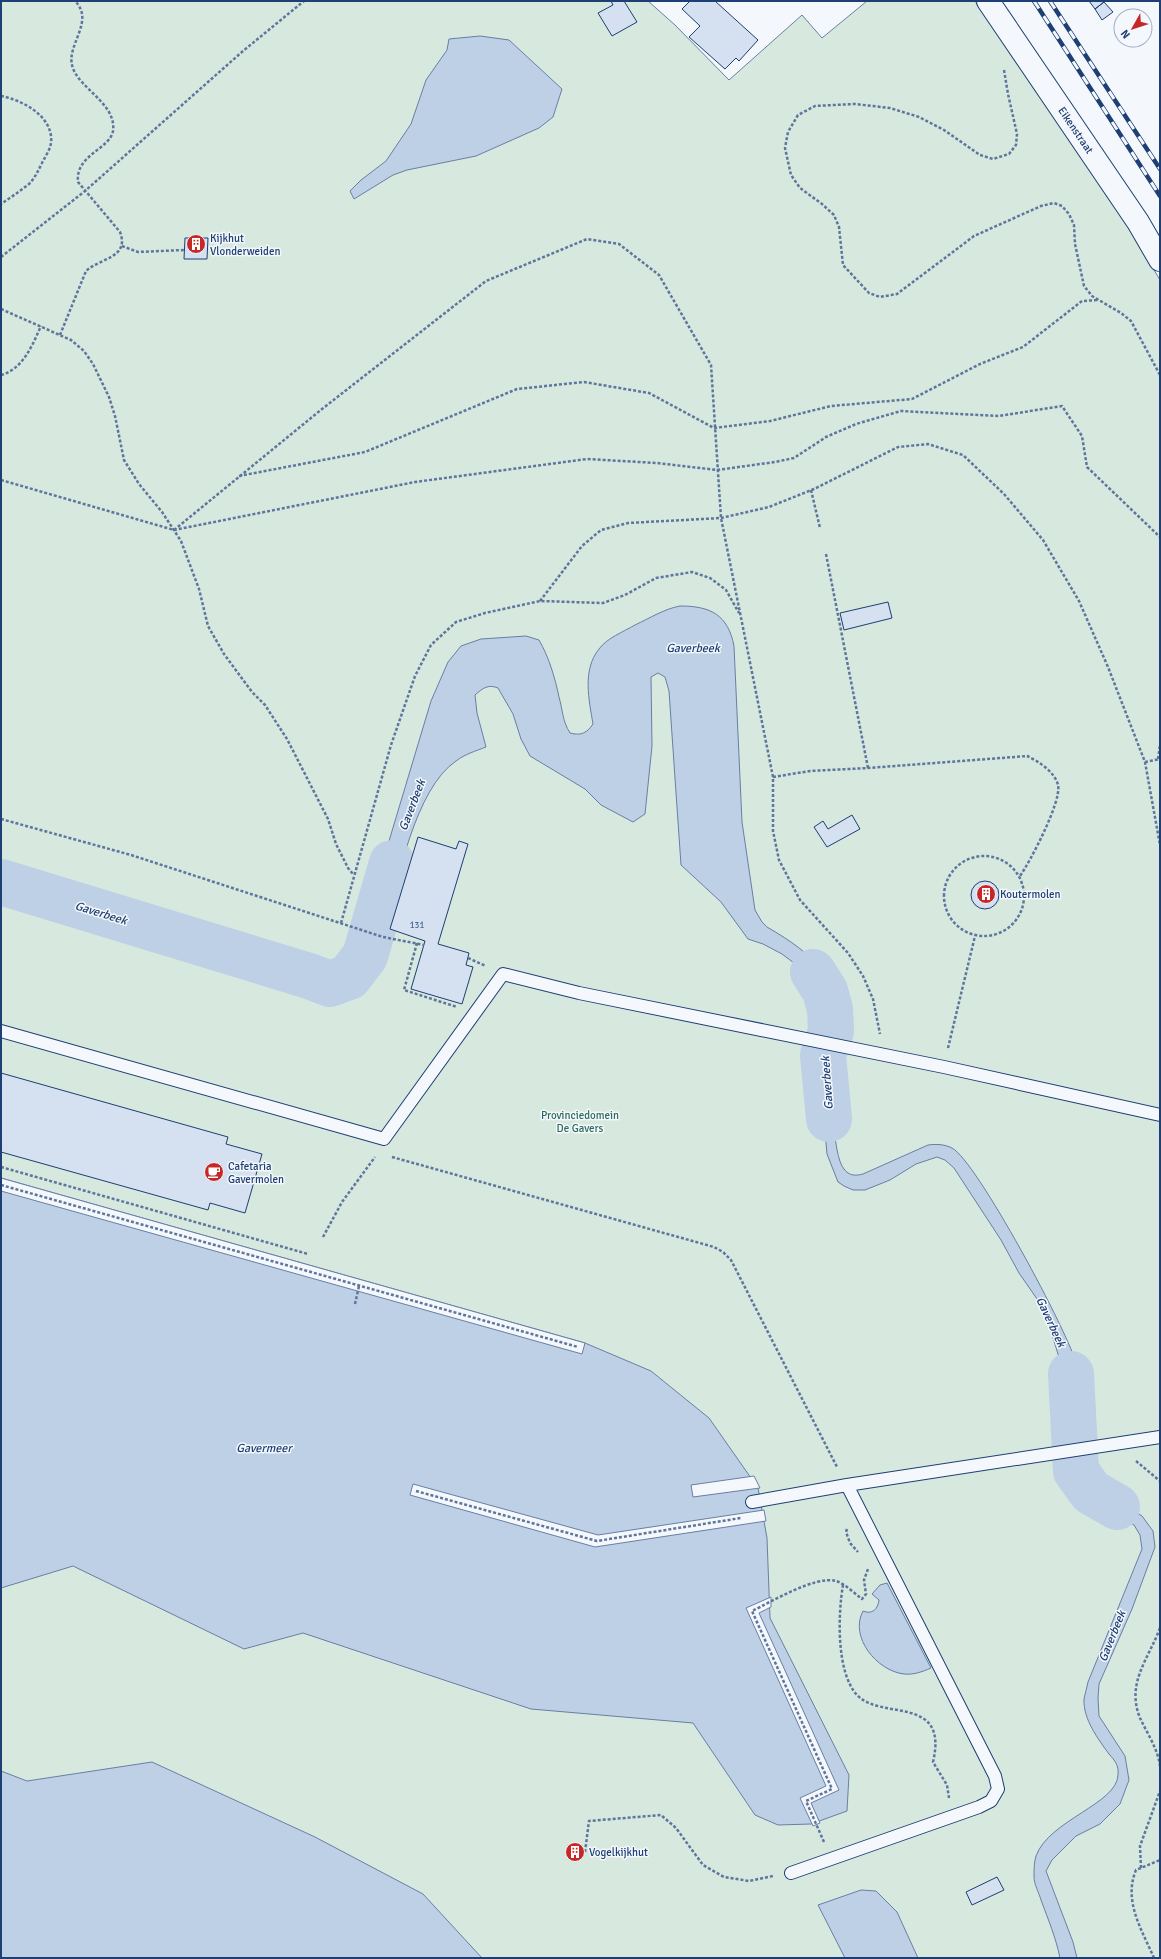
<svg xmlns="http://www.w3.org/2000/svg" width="1161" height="1959" viewBox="0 0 1161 1959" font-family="Signika,sans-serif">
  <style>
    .green { fill: #d7e8df; stroke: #687fa3 }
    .water { fill: #bed0e5; stroke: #687fa3 }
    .pier { fill: #f4f7fb; stroke: #687fa3 }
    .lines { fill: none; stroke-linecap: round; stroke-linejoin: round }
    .river { stroke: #bed0e5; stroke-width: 46 }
    .building { fill: #d5e0f0; stroke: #1d3f73 }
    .service-casing { stroke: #1d3f73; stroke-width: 14 }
    .minor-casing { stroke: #1d3f73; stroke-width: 24 }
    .path { stroke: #5e769c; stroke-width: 2.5; stroke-dasharray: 3 2; stroke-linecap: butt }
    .service { stroke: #f4f7fb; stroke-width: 12 }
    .minor { stroke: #f4f7fb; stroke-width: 22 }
    .rail-casing { stroke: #1d3f73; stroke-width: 4.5 }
    .rail { stroke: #f4f7fb; stroke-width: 3; stroke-dasharray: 9; stroke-linecap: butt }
    .labels { text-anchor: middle; stroke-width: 3; stroke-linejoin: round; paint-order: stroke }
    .number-label { font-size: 9px; fill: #4b6792 }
    .street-label { font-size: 11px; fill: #1d3f73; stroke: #f4f7fb }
    .poi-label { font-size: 11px; fill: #1d3f73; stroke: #f4f7fb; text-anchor: start }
    .park-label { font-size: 11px; fill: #2c6c60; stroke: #f4f7fb }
    .water-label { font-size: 12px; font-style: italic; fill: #1d3f73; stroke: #f4f7fb }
  </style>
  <rect width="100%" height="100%" fill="#f4f7fb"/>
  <!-- green -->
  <path class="green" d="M 1,1 L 648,1 L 675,25 L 729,80 L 802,15 L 822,38 L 867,1 L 975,1 C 1038,93 1104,183 1160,280 L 1160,1958 L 1,1958 Z"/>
  <!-- water -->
  <path class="water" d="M 480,36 L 509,40 L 562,89 L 553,117 L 539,128 L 476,156 L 407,170 L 393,175 L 354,199 L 350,191 L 361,180 L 386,161 L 411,124 L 426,80 L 447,50 L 449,39 Z
    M 680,606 C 711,606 728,615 734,646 L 742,822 L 755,910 L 762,922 L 767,927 C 817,956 835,976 845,1033 L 823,1029 L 813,1008 L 807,982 L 794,963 L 782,954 L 763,944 L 748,939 L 721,902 L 681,865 L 669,691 L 665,677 L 658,673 L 651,677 L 652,746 L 645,814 L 633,822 L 601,805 L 585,789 L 530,756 L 521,739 L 513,714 L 498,688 C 488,684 483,688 475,695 L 477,713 L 486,747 C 476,751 465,754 456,761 C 415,789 398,880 385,927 L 365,921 L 431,701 L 448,662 L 461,646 L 481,639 L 526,636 L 539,640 C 549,657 555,678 559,697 C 563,711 562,720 570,733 C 581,736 587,733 593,724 C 589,700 582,670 599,649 C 607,638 623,632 635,625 C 650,618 664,609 680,606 Z
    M 818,1054 L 830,1057 C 831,1078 832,1156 844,1169 C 849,1176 856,1176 863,1174 L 928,1145 C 936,1144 944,1144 952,1148 C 976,1160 1070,1335 1077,1366 C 1081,1388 1080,1413 1082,1436 L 1068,1439 L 1067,1393 L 1062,1367 L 1044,1309 L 1019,1273 L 1001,1240 L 954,1168 L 945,1160 L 937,1157 L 916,1164 L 890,1180 L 865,1190 L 853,1190 L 844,1186 L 838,1182 L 827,1154 Z
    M 1,1178 L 585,1343 L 651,1371 L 709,1418 L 758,1488 L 767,1538 L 770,1618 L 849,1775 L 847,1811 L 811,1824 L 778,1825 L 755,1815 L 693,1723 L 531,1709 L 303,1633 L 244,1649 L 73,1566 L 1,1588 Z
    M 1086,1463 L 1089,1476 L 1099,1488 L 1142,1516 L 1153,1531 L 1155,1547 L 1132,1609 L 1099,1684 L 1098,1698 L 1099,1716 L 1125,1756 L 1129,1780 L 1120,1804 L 1100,1824 L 1076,1836 L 1052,1860 L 1046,1871 L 1073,1942 L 1077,1958 L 1060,1958 C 1056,1938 1048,1919 1041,1900 C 1039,1893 1034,1884 1034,1877 C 1034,1871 1034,1862 1036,1856 C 1049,1820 1117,1804 1118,1775 C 1119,1765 1115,1761 1109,1754 C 1098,1739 1083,1719 1084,1699 C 1085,1694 1087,1687 1088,1682 L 1142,1549 L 1140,1535 L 1134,1525 L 1121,1516 L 1089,1502 L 1077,1489 L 1069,1475 L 1066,1464 Z
    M 887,1583 L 931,1668 C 922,1672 913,1675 904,1674 C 877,1671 849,1637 863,1611 C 872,1615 878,1609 879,1600 L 872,1594 L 880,1585 Z
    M 152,1762 L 315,1837 L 423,1894 L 482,1958 L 1,1958 L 1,1771 L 27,1781 Z
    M 861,1890 L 876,1891 L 897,1912 L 918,1958 L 845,1958 L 818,1905 Z"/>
  <!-- pier -->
  <path class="pier" d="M 1,1178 L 585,1343 L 582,1354 L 1,1191 Z
    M 754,1476 L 760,1488 L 693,1497 L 691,1485 Z
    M 413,1484 L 598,1535 L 764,1510 L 766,1521 L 595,1547 L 410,1495 Z
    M 771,1597 L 771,1607 L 759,1613 L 839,1790 L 811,1803 L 820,1823 L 813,1826 L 800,1798 L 826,1786 L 746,1608 Z"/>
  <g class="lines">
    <!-- river -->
    <path class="river" d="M 1,882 L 309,976 L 330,984 L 349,977 L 365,956 L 392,863
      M 813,972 L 825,991 L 830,1009 L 831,1031 L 823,1055 L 829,1119
      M 1071,1374 L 1076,1471 L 1091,1492 L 1117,1507"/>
  </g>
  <!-- building -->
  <path class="building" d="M 611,1 L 624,1 L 637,22 L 612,36 L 598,13 L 613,5 Z
    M 690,1 L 715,1 L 758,40 L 739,61 L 736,58 L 725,69 L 689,37 L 700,26 L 682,9 Z
    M 1089,1 L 1103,1 L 1104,2 L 1095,9 Z
    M 1104,2 L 1113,12 L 1102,20 L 1095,9 Z
    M 185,238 L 208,238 L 207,259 L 184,259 Z
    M 888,602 L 892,618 L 844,630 L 840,613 Z
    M 852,815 L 860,829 L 827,847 L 814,827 L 823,821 L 828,829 Z
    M 418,837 L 456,849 L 459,841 L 468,844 L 438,944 L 469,953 L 466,965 L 473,967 L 462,1004 L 411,989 L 425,941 L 390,929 Z
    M971 895a14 14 0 1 1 28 0a14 14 0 1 1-28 0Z
    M 1,1073 L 228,1137 L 226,1144 L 262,1154 L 245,1213 L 210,1203 L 208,1210 L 1,1152 Z
    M 581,1848 L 581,1854 L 568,1855 L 568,1849 Z
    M 997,1877 L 1004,1890 L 972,1905 L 966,1892 Z"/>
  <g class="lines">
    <!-- service casing -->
    <g class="service-casing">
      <path id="service" d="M 1,1031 L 384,1139 L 503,974 L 579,993 L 944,1067 L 1160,1115
        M 752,1502 L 847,1485 L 1160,1437
        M 791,1873 L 979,1807 L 991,1801 L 998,1789 L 995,1776 L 847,1485"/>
    </g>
    <!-- minor casing -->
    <g class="minor-casing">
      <path id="minor" d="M 988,1 L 1138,222 L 1160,260"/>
    </g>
    <!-- path -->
    <path class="path" d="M 1004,70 L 1008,94 L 1017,134 L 1016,145 L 1009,154 L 993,159 L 980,155 L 944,130 L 919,117 L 890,108 L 855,104 L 815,106 L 798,115 L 788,132 L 785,148 L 791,175 L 800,188 L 822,204 L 834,215 L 839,227 L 843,265 L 869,293 L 880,297 L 897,294 L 974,236 L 1041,206 L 1054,203 L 1062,206 L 1069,214 L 1074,225 L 1075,244 L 1084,286 L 1092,296 L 1121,313 L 1131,321 L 1160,375
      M 1,96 C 23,100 54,117 51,143 C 50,150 45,157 42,163 C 38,171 35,178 29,184 C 20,191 10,198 1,204
      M 122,246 L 138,252 L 184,250
      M 1,257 L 85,191 L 243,51 L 304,1
      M 1,309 L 71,340 L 84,351 L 93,364 L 109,397 L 115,416 L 124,460 L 139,484 L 162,512 L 181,541 L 199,589 L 208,626 L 224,654 L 252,692 L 265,705 L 287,739 L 328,819 L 336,844 L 348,868 L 353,874
      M 60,335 L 86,271 C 100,258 130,258 120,232 L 78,182 C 75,155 110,149 113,131 C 117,103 77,88 72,65 C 67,44 95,21 75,1
      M 1,375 C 23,369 32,346 41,326
      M 239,476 L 365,452 L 517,389 L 584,382 L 649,393 L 714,428 L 770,421 L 831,406 L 912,399 L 980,364 L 1023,347 L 1082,301 L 1099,300
      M 1,480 L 174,530 L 415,482 L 587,459 L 657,463 L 717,470 L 775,462 L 794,458 L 826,437 L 856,424 L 901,411 L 999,416 L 1062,406 L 1082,436 L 1087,467 L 1160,537
      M 811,490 L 820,528
      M 174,530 L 322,409 L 486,281 L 587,239 L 619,244 L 659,275 L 711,365 L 721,518 L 773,777 L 773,831 L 779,860 L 800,900 L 848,953 L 863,976 L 873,999 L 880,1034
      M 826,554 L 868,768
      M 540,601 L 582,546 L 601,530 L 628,523 L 721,518 L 769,507 L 814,489 L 898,447 L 928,444 L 963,455 L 1004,494 L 1043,540 L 1079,601 L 1108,667 L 1145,762 L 1160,845
      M 1158,759 L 1160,745
      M 1145,762 L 1160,759
      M 773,777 L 810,771 L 868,768 L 1027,756 C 1038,761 1055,772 1058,785 C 1062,801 1030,862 1020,876
      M 1,819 L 131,855 L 383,937 L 424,945
      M944 896a40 40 0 1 1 80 0a40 40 0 1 1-80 0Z
      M 341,923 L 391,745 L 415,676 L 431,645 L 456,622 L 485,613 L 540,601 L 603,603 L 625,595 L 656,578 L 692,572 L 710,578 L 726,590 L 739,613
      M 417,943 L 404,990 L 457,1007
      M 468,958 L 486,966
      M 948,1048 L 975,936
      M 392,1157 L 714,1247 L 723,1252 L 731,1260 L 837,1467
      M 1,1167 L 308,1254
      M 1,1185 L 578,1347
      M 323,1237 L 342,1202 L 375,1157
      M 355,1304 L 359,1286
      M 1136,1461 L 1160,1481
      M 416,1491 L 597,1541 L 741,1518
      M 847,1529 L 846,1532 L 850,1543 L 858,1552
      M 843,1585 C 838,1614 836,1672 857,1695 C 881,1721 949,1694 933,1762 L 947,1785 L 949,1798
      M 1160,1628 C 1148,1660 1126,1683 1140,1718 C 1147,1733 1158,1749 1160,1766
      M 824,1842 L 806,1801 L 832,1789 L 752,1611 C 771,1602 816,1575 836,1581 C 845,1584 854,1593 862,1599 L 866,1594 L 864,1580 L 868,1569
      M 585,1852 L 589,1821 L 661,1815 L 676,1828 L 703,1865 L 724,1877 L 749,1881 L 773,1876
      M 1141,1868 L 1140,1846 L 1160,1791
      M 1154,1958 C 1142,1930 1123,1901 1136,1870 L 1160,1860"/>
    <!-- service -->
    <use href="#service" class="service"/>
    <!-- minor -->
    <use href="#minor" class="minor"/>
    <!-- rail casing -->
    <g class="rail-casing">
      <path id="rail" d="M 1034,1 L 1160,196
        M 1050,1 L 1160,169"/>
    </g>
    <!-- rail -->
    <use href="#rail" class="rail"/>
  </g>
  <!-- icons -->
  <defs>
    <g id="building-disc" transform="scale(1)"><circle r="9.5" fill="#c62828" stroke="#f4f7fb"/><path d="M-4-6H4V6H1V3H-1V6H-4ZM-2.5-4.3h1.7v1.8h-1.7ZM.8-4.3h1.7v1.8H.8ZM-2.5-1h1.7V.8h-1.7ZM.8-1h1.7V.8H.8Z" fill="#fff"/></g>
    <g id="cafe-disc" transform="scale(1)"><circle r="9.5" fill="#c62828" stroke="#f4f7fb"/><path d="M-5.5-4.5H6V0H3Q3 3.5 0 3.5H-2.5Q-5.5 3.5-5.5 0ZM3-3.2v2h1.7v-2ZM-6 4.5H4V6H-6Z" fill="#fff"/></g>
  </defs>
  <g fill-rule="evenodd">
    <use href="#building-disc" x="196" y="244"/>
    <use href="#building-disc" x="986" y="894"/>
    <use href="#cafe-disc" x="214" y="1172"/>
    <use href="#building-disc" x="575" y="1852"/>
  </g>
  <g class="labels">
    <!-- number labels -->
    <g class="number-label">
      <text x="417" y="928">131</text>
    </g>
    <!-- street labels -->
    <g class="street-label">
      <text transform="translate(1076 130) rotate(56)" y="4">Eikenstraat</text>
    </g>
    <!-- poi labels -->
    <g class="poi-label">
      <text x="210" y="242">Kijkhut<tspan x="210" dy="13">Vlonderweiden</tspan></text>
      <text x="1000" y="898">Koutermolen</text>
      <text x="228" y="1170">Cafetaria<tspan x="228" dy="13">Gavermolen</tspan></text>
      <text x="589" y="1856">Vogelkijkhut</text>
    </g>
    <!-- park labels -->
    <g class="park-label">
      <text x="580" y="1119">Provinciedomein<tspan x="580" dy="13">De Gavers</tspan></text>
    </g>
    <!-- water labels -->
    <g class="water-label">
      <text x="693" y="652">Gaverbeek</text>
      <text transform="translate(412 805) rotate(-69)" y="4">Gaverbeek</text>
      <text transform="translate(101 913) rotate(17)" y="4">Gaverbeek</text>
      <text transform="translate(827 1083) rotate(-94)" y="4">Gaverbeek</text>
      <text transform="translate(1051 1322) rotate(65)" y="4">Gaverbeek</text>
      <text x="264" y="1452">Gavermeer</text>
      <text transform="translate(1112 1636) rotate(-68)" y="4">Gaverbeek</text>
    </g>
  </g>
  <!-- border -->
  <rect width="1161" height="1959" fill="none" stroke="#1d3f73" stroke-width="4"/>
  <!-- north arrow -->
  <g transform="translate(1133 28) rotate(231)"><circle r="19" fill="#f4f7fb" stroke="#9eadc5"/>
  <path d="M0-3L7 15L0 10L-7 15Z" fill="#c62828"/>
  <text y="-6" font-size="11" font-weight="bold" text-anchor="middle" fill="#1d3f73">N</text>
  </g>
</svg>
